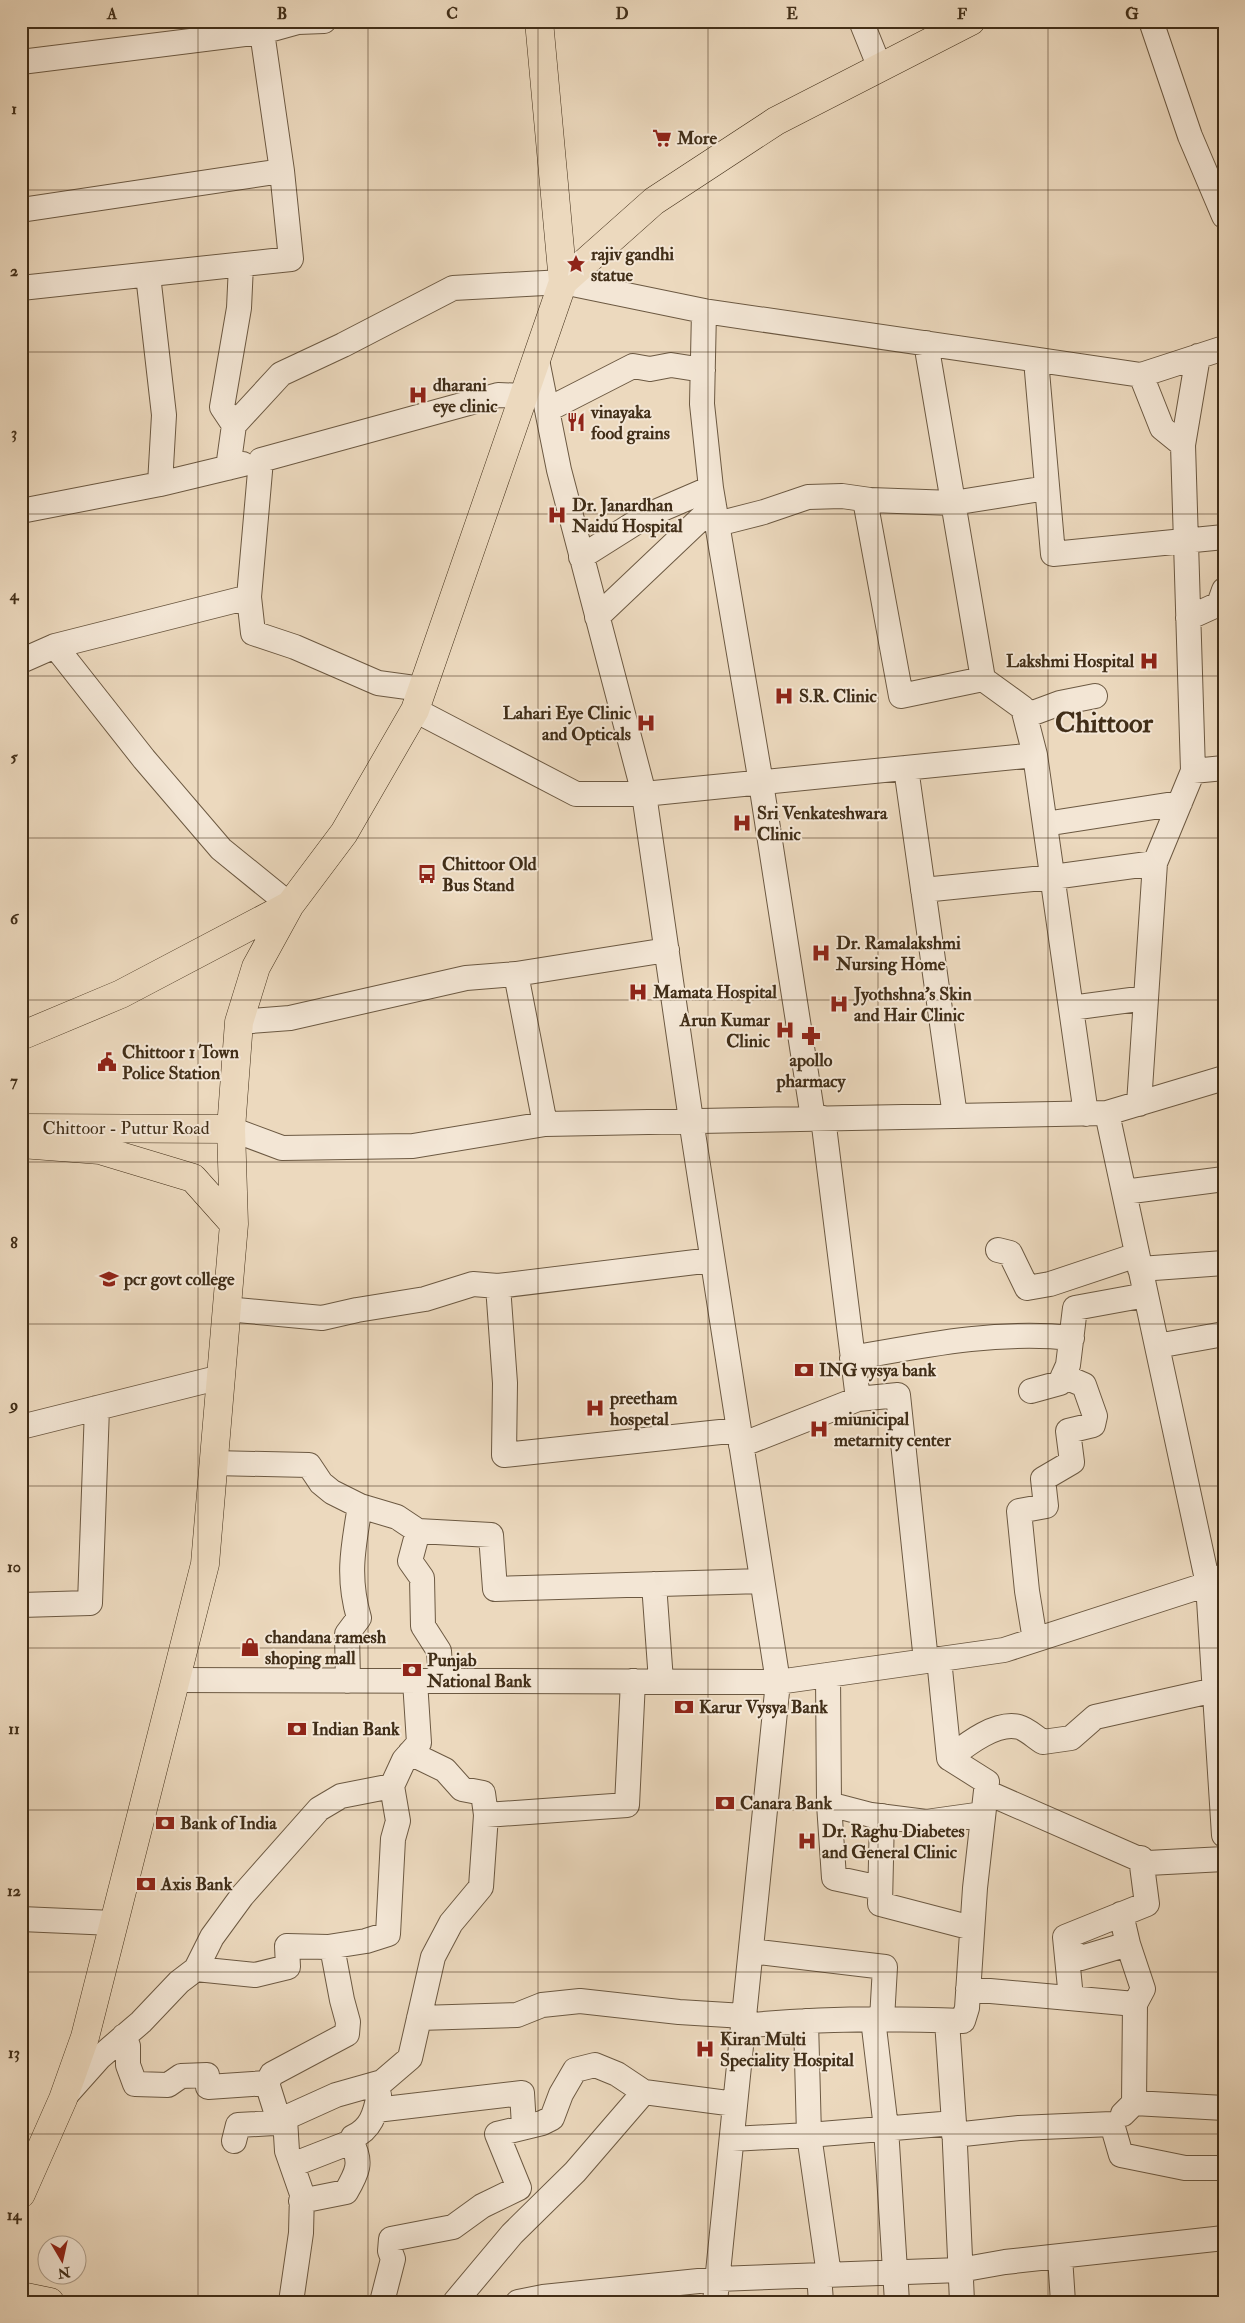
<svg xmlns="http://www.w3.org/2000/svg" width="1245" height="2323" viewBox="0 0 1245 2323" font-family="'IM FELL Double Pica',serif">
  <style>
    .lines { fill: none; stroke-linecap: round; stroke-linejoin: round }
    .minor-casing { stroke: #6c5942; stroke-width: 26 }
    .major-casing { stroke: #412e18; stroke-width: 29 }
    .highway-casing { stroke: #412e18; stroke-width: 29 }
    .minor { stroke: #f3e6d5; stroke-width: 24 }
    .major { stroke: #ecd9be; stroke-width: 28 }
    .highway { stroke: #ecd9be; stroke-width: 28 }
    .grid { fill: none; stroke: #412e18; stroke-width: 1; stroke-opacity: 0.55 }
    .labels { text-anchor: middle; stroke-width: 4; stroke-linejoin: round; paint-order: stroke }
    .poi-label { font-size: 18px; font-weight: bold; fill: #412e18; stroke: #f3e6d5; text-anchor: start }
    .street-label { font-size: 18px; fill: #412e18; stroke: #f3e6d5 }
    .town-label { font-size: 28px; font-weight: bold; fill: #412e18; stroke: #f3e6d5 }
    .neatline { fill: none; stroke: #412e18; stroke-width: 2 }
    .grid-label { font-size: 16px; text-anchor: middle; font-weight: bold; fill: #412e18 }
  </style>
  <rect width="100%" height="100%" fill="#ecd9be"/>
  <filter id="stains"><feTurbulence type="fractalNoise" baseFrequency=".004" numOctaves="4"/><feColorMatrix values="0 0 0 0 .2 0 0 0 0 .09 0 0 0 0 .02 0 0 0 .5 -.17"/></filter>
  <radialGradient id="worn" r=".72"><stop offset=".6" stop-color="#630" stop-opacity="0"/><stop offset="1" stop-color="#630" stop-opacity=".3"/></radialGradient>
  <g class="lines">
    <!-- minor casing -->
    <g class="minor-casing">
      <path id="minor" d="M 861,21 L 880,68
        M 1151,21 L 1190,136 L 1224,216
        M 21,62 L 262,32 L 298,22 L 324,21
        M 21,210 L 282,171 L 262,32
        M 21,288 L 291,259 L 282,171
        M 704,311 L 702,404 L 711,488 L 761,783 L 813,1118
        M 926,343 L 983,679 L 1023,708 L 1035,755
        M 537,360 L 559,470 L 644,794 L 691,1120 L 778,1682 L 715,2302
        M 1036,360 L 1053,554 L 1224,537
        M 1141,375 L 1162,428 L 1183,445
        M 547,410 L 633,366 L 650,369 L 671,365 L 703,370
        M 234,425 L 222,407 L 239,308 L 241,265
        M 228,468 L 234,425 L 281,374 L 343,345 L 453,288 L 563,282 L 704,311 L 1141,375 L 1224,348
        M 160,484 L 243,464
        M 865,500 L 901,696 L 983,679
        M 21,511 L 160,484 L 164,415 L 148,275
        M 717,524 L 764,512 L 808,497 L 842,496 L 870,500 L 953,503 L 1047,488
        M 581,557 L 646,516 L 711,488
        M 249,597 L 253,633 L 295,647 L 378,683 L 422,689
        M 597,617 L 714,506
        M 1188,618 L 1219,604 L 1224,590
        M 55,646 L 249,597 L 261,460 L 498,395 L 525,396
        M 21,661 L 55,646 L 144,759 L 221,849 L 290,905
        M 415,710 L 576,794 L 644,794 L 1035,755 L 1086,1114
        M 1025,716 L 1060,703 L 1095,696
        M 906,768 L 955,1116
        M 1193,771 L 1224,768
        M 1045,824 L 1180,803
        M 923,890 L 1053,877 L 1155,863
        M 1071,1008 L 1146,998
        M 239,1022 L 290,1018 L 466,978 L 516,974
        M 1139,1104 L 1155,863 L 1193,771 L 1183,445 L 1198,356
        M 1107,1113 L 1208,1584 L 1224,1835
        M 823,1118 L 858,1399 L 898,1395 L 926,1661
        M 545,1124 L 516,974 L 667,950
        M 231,1129 L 282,1148 L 413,1146 L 545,1124 L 1107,1113 L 1224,1078
        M 1124,1192 L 1224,1179
        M 998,1250 L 1010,1253 L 1027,1288 L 1050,1284 L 1137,1255
        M 1140,1269 L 1224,1263
        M 498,1286 L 712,1260
        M 226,1309 L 322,1318 L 357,1310 L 425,1299 L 473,1284 L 498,1286 L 505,1383 L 504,1455 L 739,1430
        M 1157,1346 L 1224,1334
        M 852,1358 C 925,1345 998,1330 1072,1338
        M 1031,1391 L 1060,1383 L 1068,1365 L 1075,1308 L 1146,1295
        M 21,1427 L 221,1377
        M 741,1445 L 858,1399
        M 213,1463 L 309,1465 L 321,1483 L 332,1492 L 360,1506 L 397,1517 L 418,1531 L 491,1535 L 495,1589 L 762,1581
        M 418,1531 L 410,1561 L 422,1578 L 423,1626 L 439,1651 L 441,1681
        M 654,1584 L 661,1681
        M 21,1605 L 90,1603 L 97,1408
        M 1035,1640 L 1027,1591 L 1019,1511 L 1046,1506 L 1043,1479 L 1072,1462 L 1068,1431 L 1093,1425 L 1095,1416 L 1084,1385 L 1063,1376
        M 828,1675 L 829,1804 L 871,1815 L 926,1822 L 983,1814
        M 175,1680 L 778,1682 L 1004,1650 L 1208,1584 L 1224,1576
        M 348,1681 L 347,1634 L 359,1618 C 347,1577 353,1548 360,1506
        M 410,1753 L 445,1770 L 462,1789 L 483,1793 L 486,1815 L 627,1805 L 633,1681
        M 949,1758 C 966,1745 996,1721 1019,1727 C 1027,1729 1036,1738 1043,1742 L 1071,1738 L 1095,1717 L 1215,1690
        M 986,1792 L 1148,1863 L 1224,1859
        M 829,1804 L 834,1878 L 880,1888
        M 882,1816 L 880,1904 L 972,1928
        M 1121,1914 L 1128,1944 L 1143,1989 L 1135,2004
        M 21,1919 L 113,1923
        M 1066,1947 L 1081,1958 L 1128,1944
        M 751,1951 L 885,1967 L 882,2019
        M 196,1969 L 255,1975 L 288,1967 L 287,1946 L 328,1947 L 366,1941 L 388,1934 L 393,1839 L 398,1821 L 392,1786
        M 968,1989 L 1135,2004 L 1134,2103
        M 1071,1998 L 1065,1937 L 1147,1904 L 1141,1858
        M 419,2018 L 517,2015 L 542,2005 L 580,2001 L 679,2012 L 744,2016
        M 873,2019 L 886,2128 L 897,2302
        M 743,2026 C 816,2018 890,2018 963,2021 L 967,2008 L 975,1888 L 987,1782 L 949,1758 L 939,1659
        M 124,2036 L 128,2046 L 128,2065 L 135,2084 L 168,2085 L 181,2076 L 207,2075 L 208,2087 L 267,2083 L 279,2121
        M 267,2083 L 272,2074 L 347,2034 L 348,2022 L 342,2000 L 332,1947
        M 66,2095 L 99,2058 L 141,2022 L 179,1982 L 196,1969 L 212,1937 L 242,1896 L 319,1809 L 341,1796 L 392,1786 L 404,1760 L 419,1743 L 415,1681
        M 376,2110 L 522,2093 L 524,2126
        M 1123,2114 L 1134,2103 L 1224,2108
        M 285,2119 L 287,2151 L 302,2194 L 301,2233 L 291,2302
        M 954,2123 L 962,2302
        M 954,2135 L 1019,2128 L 1112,2124 L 1121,2155 L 1185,2168 L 1224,2168
        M 732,2139 L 809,2135 L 806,2021
        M 234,2141 L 238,2125 L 274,2123 L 336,2095 L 382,2082 L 410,2058 L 433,1957 L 451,1923 L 481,1887 L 486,1815
        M 351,2142 L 353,2137 C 371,2129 375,2114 379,2095
        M 292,2165 L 351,2142 C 363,2162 357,2173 346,2192 L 301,2201
        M 1060,2257 L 1063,2302
        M 819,2275 L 821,2302
        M 829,2275 L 809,2135 L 954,2123 L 947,2021
        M 382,2302 L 393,2259 L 390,2251 L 391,2239 L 453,2227 L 482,2206 L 519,2188 L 497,2134 L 542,2123 L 552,2118 L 561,2094 L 575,2070 L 595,2065 L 617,2074 L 644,2092
        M 455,2302 L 512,2234 L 575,2172 L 644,2092 L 735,2104
        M 518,2302 L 543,2297 L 718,2279 L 960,2270 L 1005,2262 L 1224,2238"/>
    </g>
    <!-- major casing -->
    <g class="major-casing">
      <path id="major" d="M 563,282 L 654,201 L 776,121 L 971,21
        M 21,1128 L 231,1129
        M 21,2296 L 50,2302"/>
    </g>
    <!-- highway casing -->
    <g class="highway-casing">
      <path id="highway" d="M 21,1036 L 121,994 L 290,905
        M 21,1144 L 100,1150 L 193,1178 L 234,1224
        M 21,2194 L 63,2099 L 85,2037 L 205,1564 L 234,1224 L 231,1129 L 239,1022 L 256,967 L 290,905 L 344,833 L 415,710 L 563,282 L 539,21"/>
    </g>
    <!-- minor -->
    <use href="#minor" class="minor"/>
    <!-- major -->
    <use href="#major" class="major"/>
    <!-- highway -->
    <use href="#highway" class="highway"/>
  </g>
  <!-- grid -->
  <path class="grid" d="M 198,21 L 198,2302M 368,21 L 368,2302M 538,21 L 538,2302M 708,21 L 708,2302M 878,21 L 878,2302M 1048,21 L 1048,2302M 21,190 L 1224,190M 21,352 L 1224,352M 21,514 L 1224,514M 21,676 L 1224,676M 21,838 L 1224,838M 21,1000 L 1224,1000M 21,1162 L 1224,1162M 21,1324 L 1224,1324M 21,1486 L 1224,1486M 21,1648 L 1224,1648M 21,1810 L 1224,1810M 21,1972 L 1224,1972M 21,2134 L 1224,2134"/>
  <!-- icons -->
  <defs>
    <g id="supermarket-bare" transform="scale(1.5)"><path d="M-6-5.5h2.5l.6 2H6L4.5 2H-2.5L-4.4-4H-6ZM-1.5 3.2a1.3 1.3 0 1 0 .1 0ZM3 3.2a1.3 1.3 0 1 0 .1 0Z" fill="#8f2418" stroke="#f3e6d5" stroke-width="2.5" paint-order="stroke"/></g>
    <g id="sight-bare" transform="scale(1.5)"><path d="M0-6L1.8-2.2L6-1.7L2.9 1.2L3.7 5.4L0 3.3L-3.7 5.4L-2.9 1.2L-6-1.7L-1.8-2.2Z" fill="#8f2418" stroke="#f3e6d5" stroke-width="2.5" paint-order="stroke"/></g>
    <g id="hospital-bare" transform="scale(1.5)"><path d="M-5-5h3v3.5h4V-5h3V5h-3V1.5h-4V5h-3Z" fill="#8f2418" stroke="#f3e6d5" stroke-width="2.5" paint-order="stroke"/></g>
    <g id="restaurant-bare" transform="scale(1.5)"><path d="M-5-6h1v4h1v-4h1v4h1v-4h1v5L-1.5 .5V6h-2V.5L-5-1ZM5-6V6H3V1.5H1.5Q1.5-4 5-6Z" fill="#8f2418" stroke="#f3e6d5" stroke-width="2.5" paint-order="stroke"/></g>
    <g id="bus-bare" transform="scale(1.5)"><path d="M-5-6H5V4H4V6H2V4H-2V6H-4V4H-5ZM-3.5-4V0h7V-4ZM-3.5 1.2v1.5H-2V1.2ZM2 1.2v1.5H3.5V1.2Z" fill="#8f2418" stroke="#f3e6d5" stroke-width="2.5" paint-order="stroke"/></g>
    <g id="pharmacy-bare" transform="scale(1.5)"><path d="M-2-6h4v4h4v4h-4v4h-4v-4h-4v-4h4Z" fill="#8f2418" stroke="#f3e6d5" stroke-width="2.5" paint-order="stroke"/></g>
    <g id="civic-bare" transform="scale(1.5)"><path d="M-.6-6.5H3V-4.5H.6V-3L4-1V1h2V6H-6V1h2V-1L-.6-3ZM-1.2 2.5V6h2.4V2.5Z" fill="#8f2418" stroke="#f3e6d5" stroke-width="2.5" paint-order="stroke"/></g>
    <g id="university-bare" transform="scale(1.5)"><path d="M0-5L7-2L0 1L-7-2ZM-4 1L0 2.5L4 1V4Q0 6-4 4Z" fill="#8f2418" stroke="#f3e6d5" stroke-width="2.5" paint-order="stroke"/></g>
    <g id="bank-bare" transform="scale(1.5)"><path d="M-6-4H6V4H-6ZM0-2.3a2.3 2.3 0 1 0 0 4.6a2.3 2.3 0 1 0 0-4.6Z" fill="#8f2418" stroke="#f3e6d5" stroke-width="2.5" paint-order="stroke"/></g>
    <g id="shop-bare" transform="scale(1.5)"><path d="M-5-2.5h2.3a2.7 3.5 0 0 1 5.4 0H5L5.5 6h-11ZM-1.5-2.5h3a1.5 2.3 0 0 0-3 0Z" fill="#8f2418" stroke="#f3e6d5" stroke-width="2.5" paint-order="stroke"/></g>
  </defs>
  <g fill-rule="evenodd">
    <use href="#supermarket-bare" x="662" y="138"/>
    <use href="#sight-bare" x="576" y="264"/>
    <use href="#hospital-bare" x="418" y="395"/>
    <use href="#restaurant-bare" x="576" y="422"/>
    <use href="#hospital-bare" x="557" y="515"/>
    <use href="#hospital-bare" x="1149" y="661"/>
    <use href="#hospital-bare" x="784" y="696"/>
    <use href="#hospital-bare" x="646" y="723"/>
    <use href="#hospital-bare" x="742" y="823"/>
    <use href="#bus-bare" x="427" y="874"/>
    <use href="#hospital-bare" x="821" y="953"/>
    <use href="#hospital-bare" x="638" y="992"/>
    <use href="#hospital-bare" x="839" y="1004"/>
    <use href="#hospital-bare" x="785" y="1030"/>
    <use href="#pharmacy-bare" x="811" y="1036"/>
    <use href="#civic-bare" x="107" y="1062"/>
    <use href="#university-bare" x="109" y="1279"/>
    <use href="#bank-bare" x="804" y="1370"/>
    <use href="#hospital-bare" x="595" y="1408"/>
    <use href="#hospital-bare" x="819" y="1429"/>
    <use href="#shop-bare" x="250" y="1647"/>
    <use href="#bank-bare" x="412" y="1670"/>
    <use href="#bank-bare" x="684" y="1707"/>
    <use href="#bank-bare" x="297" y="1729"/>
    <use href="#bank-bare" x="725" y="1803"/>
    <use href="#bank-bare" x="165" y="1823"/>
    <use href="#hospital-bare" x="807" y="1841"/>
    <use href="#bank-bare" x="146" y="1884"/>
    <use href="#hospital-bare" x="705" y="2049"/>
  </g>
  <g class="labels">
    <!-- poi labels -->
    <g class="poi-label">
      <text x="677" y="144">More</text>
      <text x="591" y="260">rajiv gandhi<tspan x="591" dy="21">statue</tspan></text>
      <text x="433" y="391">dharani<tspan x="433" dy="21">eye clinic</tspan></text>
      <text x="591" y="418">vinayaka<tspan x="591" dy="21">food grains</tspan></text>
      <text x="572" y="511">Dr. Janardhan<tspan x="572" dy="21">Naidu Hospital</tspan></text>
      <text x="1134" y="667" text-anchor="end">Lakshmi Hospital</text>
      <text x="799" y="702">S.R. Clinic</text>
      <text x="631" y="719" text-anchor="end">Lahari Eye Clinic<tspan x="631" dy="21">and Opticals</tspan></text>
      <text x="757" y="819">Sri Venkateshwara<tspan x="757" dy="21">Clinic</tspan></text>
      <text x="442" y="870">Chittoor Old<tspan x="442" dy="21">Bus Stand</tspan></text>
      <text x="836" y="949">Dr. Ramalakshmi<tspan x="836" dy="21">Nursing Home</tspan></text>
      <text x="653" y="998">Mamata Hospital</text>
      <text x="854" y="1000">Jyothshna's Skin<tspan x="854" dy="21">and Hair Clinic</tspan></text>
      <text x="770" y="1026" text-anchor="end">Arun Kumar<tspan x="770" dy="21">Clinic</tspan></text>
      <text x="122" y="1058">Chittoor 1 Town<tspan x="122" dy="21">Police Station</tspan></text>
      <text x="811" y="1066" text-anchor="middle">apollo<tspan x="811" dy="21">pharmacy</tspan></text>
      <text x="124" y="1285">pcr govt college</text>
      <text x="819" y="1376">ING vysya bank</text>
      <text x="610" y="1404">preetham<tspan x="610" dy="21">hospetal</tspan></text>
      <text x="834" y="1425">miunicipal<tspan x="834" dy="21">metarnity center</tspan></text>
      <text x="265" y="1643">chandana ramesh<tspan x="265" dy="21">shoping mall</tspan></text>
      <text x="427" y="1666">Punjab<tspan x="427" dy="21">National Bank</tspan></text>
      <text x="699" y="1713">Karur Vysya Bank</text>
      <text x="312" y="1735">Indian Bank</text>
      <text x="740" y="1809">Canara Bank</text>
      <text x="180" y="1829">Bank of India</text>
      <text x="822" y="1837">Dr. Raghu Diabetes<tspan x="822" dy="21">and General Clinic</tspan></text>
      <text x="161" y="1890">Axis Bank</text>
      <text x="720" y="2045">Kiran Multi<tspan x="720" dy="21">Speciality Hospital</tspan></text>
    </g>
    <!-- street labels -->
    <g class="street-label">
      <text x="126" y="1134">Chittoor - Puttur Road</text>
    </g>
    <!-- town labels -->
    <g class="town-label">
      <text x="1104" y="732">Chittoor</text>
    </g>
  </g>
  <!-- margin -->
  <rect width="1245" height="2323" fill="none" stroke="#ecd9be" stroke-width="55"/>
  <!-- north arrow -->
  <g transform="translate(62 2260) rotate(171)"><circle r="24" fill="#f3e6d5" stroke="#ac9c89"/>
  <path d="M0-4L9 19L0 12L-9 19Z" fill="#8f2418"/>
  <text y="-8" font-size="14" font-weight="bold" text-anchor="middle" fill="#412e18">N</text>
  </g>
  <rect x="28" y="28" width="1190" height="2268" class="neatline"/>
  <g class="grid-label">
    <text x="112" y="19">A</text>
    <text x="282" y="19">B</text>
    <text x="452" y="19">C</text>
    <text x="622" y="19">D</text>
    <text x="792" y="19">E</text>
    <text x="962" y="19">F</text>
    <text x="1132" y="19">G</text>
    <text x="14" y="114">1</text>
    <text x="14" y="276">2</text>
    <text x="14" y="438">3</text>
    <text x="14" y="600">4</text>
    <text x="14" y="762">5</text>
    <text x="14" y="924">6</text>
    <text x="14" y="1086">7</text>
    <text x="14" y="1248">8</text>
    <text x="14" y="1410">9</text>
    <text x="14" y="1572">10</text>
    <text x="14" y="1734">11</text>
    <text x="14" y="1896">12</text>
    <text x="14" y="2058">13</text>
    <text x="14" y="2220">14</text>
  </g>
  <rect width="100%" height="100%" filter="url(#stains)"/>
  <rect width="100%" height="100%" fill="url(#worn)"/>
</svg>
